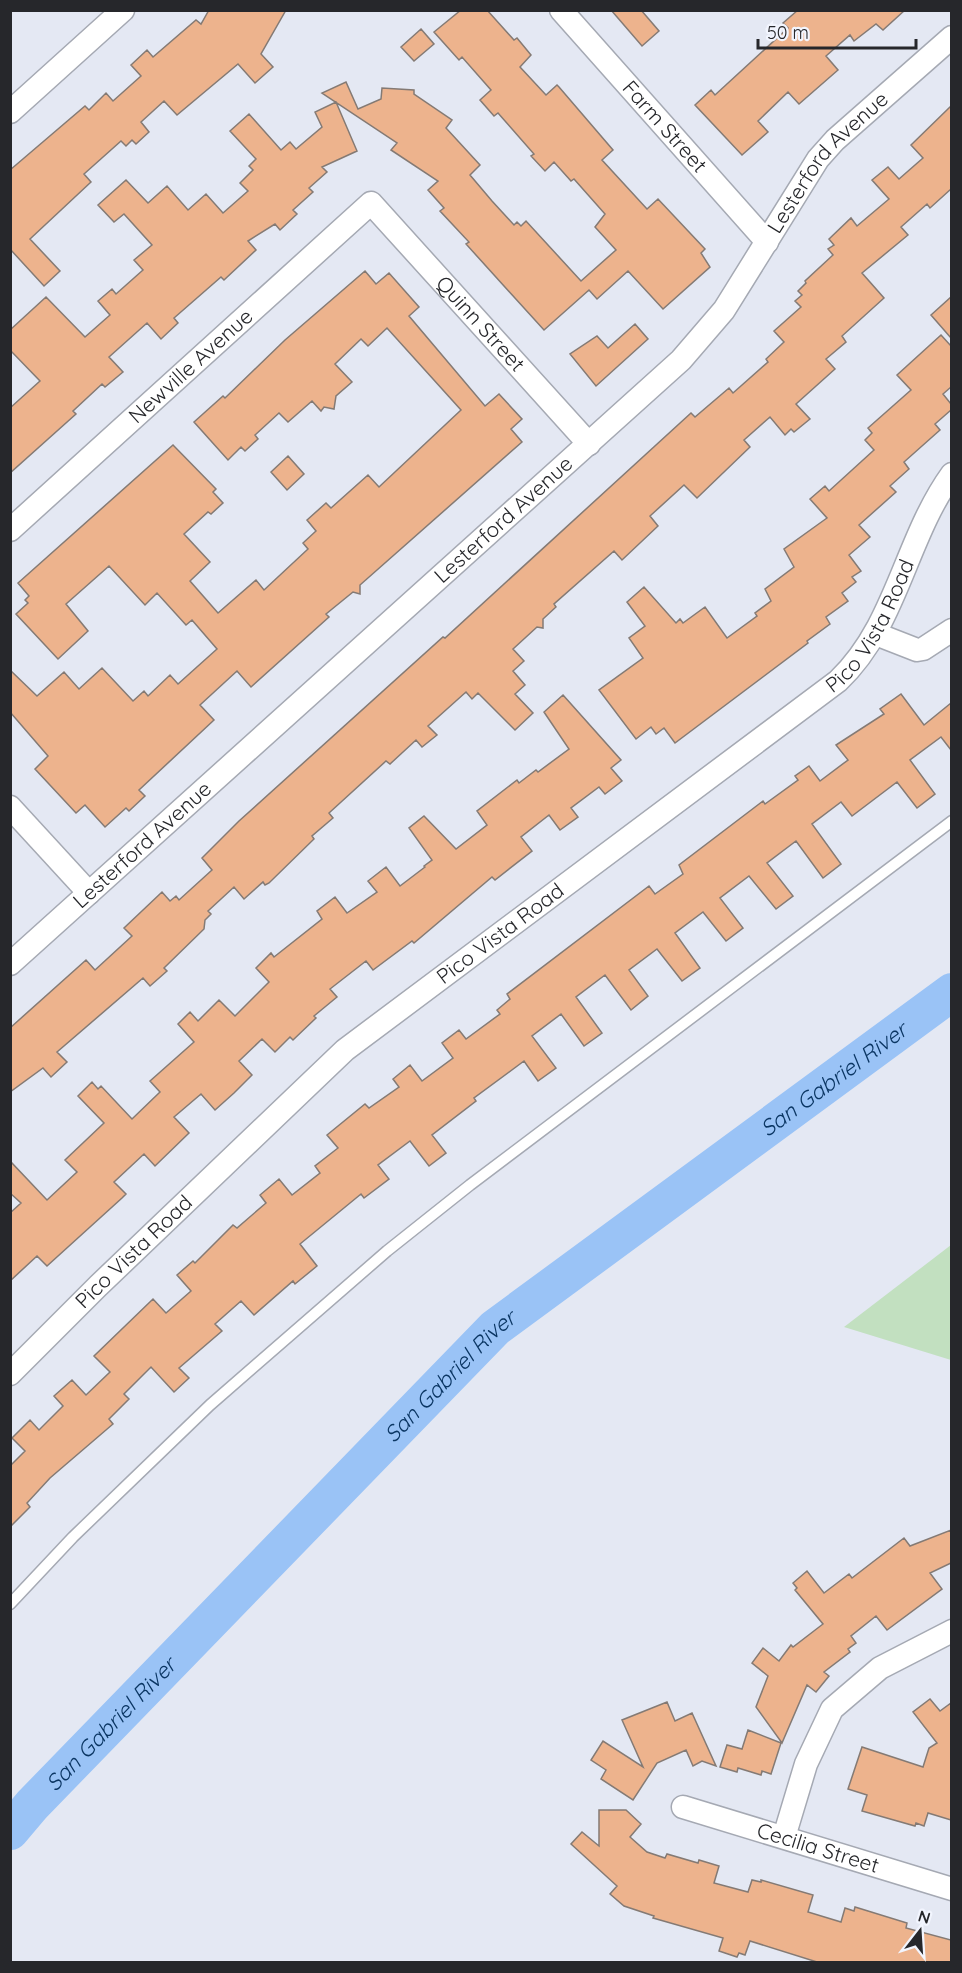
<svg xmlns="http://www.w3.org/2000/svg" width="962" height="1973" viewBox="0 0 962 1973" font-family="Quicksand,sans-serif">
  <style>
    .green { fill: #c2e0c0 }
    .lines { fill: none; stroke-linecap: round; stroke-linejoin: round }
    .river { stroke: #9ac3f6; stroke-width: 38 }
    .building { fill: #edb38d; stroke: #847a74; stroke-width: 1.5 }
    .service-casing { stroke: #a5a9b3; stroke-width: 13 }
    .minor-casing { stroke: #a5a9b3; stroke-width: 25 }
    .service { stroke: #fff; stroke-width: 10 }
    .minor { stroke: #fff; stroke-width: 22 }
    .labels { text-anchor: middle; stroke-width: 4.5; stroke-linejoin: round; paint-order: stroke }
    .street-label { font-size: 21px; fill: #26272b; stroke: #f2f5fe }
    .water-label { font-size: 22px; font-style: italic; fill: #0b3663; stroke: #f2f5fe }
  </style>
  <rect width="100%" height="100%" fill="#e4e8f3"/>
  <!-- green -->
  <path class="green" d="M 951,1245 L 951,1360 L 844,1327 Z"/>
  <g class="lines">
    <!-- river -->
    <path class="river" id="s1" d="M 10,1831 L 32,1805 L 495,1328 L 952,992"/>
  </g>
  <!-- building -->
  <path class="building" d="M 209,10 L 286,10 L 261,54 L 273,67 L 255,83 L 238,64 L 177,115 L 164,101 L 141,122 L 149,132 L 136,144 L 132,140 L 126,146 L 121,141 L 84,174 L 91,182 L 30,239 L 60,271 L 44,286 L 10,249 L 10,170 L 85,106 L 89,110 L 106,93 L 113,101 L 141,76 L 131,65 L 147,50 L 153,57 L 196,20 L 201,24 Z
    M 461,10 L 487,10 L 514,40 L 517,38 L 531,55 L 520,67 L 546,95 L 557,85 L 559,87 L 613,150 L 602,160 L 647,209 L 658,199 L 705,249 L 701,253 L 710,267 L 663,309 L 628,271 L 597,299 L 589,290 L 544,330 L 466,244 L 469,242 L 440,211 L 444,208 L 428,190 L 438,181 L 391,150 L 397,143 L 322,93 L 346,82 L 358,109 L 381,99 L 382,88 L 414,90 L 414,94 L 452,120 L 446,128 L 480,165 L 470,175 L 492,201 L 514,225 L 517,222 L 521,226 L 526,221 L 581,281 L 616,250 L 595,227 L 605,214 L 574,179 L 571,181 L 554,162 L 545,171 L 531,156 L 534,154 L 498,113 L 494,116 L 480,100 L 491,90 L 462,57 L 459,60 L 434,32 Z
    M 611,10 L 641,10 L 659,31 L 642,46 Z
    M 798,10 L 905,10 L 883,30 L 876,24 L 854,41 L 850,35 L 826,56 L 838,70 L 799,104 L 788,92 L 758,121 L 768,132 L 742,155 L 695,105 L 711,90 L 715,95 L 788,28 L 783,23 Z
    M 421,29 L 434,44 L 414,61 L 401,47 Z
    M 336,102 L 357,151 L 322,167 L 327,172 L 309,188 L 313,192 L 293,210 L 297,214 L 280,230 L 275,224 L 248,241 L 256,250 L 224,280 L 221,277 L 174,318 L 178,323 L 161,339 L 147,323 L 109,357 L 123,372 L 105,387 L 102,384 L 73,411 L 76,414 L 10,473 L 10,408 L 40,381 L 10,350 L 10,330 L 46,297 L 85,337 L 110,315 L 98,301 L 112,289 L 116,294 L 143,270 L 134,260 L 152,245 L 124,214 L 114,222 L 98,205 L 126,180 L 148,203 L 167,186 L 188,210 L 206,194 L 223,213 L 248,191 L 240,183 L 253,170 L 249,166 L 256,159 L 230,131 L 249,114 L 281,150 L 290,142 L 296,149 L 322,127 L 315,112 Z
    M 951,106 L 951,189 L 930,208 L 927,204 L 901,227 L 908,235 L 862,273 L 884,298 L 842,336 L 846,342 L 826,359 L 835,369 L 796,404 L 810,419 L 794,432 L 791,429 L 785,435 L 770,417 L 744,440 L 750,447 L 697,498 L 684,485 L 650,516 L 658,526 L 622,560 L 614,551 L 554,604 L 556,607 L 543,619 L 543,628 L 537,627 L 513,649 L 524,661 L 513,671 L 525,685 L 515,694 L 533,713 L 515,730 L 478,693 L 472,699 L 466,692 L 428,726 L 437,735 L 422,747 L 416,740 L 390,764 L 386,761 L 329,813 L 333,818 L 312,836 L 314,839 L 269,883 L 265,885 L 263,882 L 244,899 L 234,887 L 208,911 L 211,914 L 205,920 L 204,929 L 164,968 L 167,971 L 150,986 L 143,978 L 57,1052 L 67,1062 L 51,1077 L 43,1068 L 10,1092 L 10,1028 L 86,960 L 95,970 L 132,936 L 124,928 L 162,892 L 170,901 L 176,896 L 179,900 L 212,870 L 202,858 L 239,821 L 443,637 L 445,638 L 691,413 L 695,417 L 729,388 L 733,393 L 768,362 L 766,359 L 784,342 L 774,331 L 801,307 L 795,301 L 802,295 L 798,291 L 806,283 L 805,281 L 833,255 L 828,249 L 834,245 L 829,239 L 851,218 L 857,226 L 889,199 L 872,180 L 888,167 L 899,179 L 923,158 L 911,145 Z
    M 365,271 L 376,284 L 389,273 L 419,307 L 409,316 L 485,406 L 499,394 L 522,419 L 511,429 L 522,442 L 360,585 L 360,594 L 353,592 L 326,614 L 329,617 L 251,687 L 237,671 L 200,705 L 214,720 L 139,790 L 145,796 L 129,811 L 126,808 L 105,827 L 85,805 L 76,813 L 35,769 L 48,756 L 10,712 L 10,670 L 37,696 L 64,672 L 79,689 L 102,668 L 133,701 L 144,691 L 148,696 L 170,675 L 178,684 L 217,649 L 192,620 L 186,625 L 157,593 L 145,605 L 109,566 L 66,604 L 88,631 L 58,659 L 16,614 L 28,603 L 25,600 L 29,596 L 18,583 L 173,445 L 216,489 L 213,492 L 223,503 L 211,514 L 208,512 L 184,534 L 210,562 L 190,581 L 218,613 L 256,580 L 264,590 L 308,549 L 303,543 L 316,531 L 307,520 L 326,503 L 331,508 L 368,475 L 379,487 L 461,410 L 387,328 L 368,346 L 361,339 L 335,364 L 352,382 L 336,396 L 334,409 L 324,407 L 321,411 L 312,401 L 288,422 L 279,413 L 255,435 L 258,439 L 245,451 L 241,447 L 228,460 L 194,422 L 223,396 L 225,398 L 285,340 Z
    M 951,297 L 951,338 L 931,315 Z
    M 635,324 L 648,339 L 596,386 L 570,354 L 597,336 L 608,348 Z
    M 941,335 L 951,346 L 951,387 L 943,394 L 951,404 L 951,410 L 935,424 L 940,430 L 904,462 L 909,469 L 890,486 L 896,492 L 859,525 L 870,537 L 849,555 L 861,571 L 852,577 L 856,582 L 842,593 L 848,601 L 826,617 L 830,624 L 807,641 L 808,643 L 675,743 L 664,728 L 656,734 L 651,727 L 636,739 L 599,690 L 643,658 L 629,638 L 645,626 L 627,602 L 644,587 L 676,623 L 680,619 L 683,623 L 705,607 L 727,638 L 757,616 L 755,613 L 771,601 L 765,589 L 794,567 L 784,549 L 827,518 L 810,499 L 825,486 L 829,491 L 874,450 L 865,440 L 872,433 L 868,428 L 911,390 L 897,375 Z
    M 288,456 L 304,474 L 287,490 L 271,472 Z
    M 901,694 L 924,725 L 951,703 L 951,750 L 941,737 L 910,760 L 935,794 L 917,808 L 897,782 L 852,816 L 841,802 L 812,824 L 841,864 L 823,878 L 796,841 L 767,863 L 793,896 L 776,909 L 749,876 L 720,898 L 743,928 L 726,941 L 703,912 L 675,933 L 700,968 L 682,981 L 657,949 L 629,970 L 648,996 L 631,1010 L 605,975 L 576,997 L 602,1033 L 584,1046 L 561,1014 L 532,1036 L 556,1068 L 538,1081 L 524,1061 L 474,1098 L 476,1101 L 432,1135 L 446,1153 L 429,1166 L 410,1141 L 378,1165 L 389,1179 L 364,1198 L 361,1194 L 300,1244 L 317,1266 L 295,1284 L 293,1281 L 254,1315 L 241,1301 L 215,1324 L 222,1331 L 179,1368 L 189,1378 L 174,1392 L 151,1367 L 124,1394 L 129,1399 L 109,1419 L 113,1424 L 50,1478 L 27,1503 L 30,1507 L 10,1527 L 10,1466 L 25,1451 L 12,1438 L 30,1420 L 39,1430 L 63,1406 L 54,1396 L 72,1380 L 86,1395 L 110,1372 L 94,1356 L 153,1299 L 166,1313 L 191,1291 L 177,1275 L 193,1261 L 195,1263 L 233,1225 L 237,1228 L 266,1203 L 260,1195 L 279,1179 L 292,1195 L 320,1173 L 315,1166 L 338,1148 L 327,1135 L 365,1104 L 369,1108 L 399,1087 L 393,1079 L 410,1065 L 422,1081 L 453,1058 L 442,1043 L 459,1030 L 466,1039 L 500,1014 L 497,1010 L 510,999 L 507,994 L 649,886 L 655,894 L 683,874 L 679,865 L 763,801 L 765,804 L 798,780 L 795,776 L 809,766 L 820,781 L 848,760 L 836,745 L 884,714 L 880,709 Z
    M 563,695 L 621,760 L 611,768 L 622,781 L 605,794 L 599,787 L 571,808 L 578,817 L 560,830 L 549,815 L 521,837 L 532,851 L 495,880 L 492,877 L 414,943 L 412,941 L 373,970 L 366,961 L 330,989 L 337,997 L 314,1016 L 316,1018 L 293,1040 L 290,1037 L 275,1052 L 262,1039 L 239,1061 L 252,1075 L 234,1093 L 215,1110 L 201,1094 L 174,1117 L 189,1133 L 155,1166 L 144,1154 L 114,1182 L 126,1194 L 122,1198 L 47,1266 L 37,1256 L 10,1281 L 10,1213 L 21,1203 L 10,1193 L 10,1161 L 47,1200 L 77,1172 L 65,1160 L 104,1123 L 78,1096 L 92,1082 L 98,1089 L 101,1086 L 132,1119 L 160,1092 L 150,1081 L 194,1042 L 178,1024 L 190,1012 L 198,1021 L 219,1000 L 235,1016 L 269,982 L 256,968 L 271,953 L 274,957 L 322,919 L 317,911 L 335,897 L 347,913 L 377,892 L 368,881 L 386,867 L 400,886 L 425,867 L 424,866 L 432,860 L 409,828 L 424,816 L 456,849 L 487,825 L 477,811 L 517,780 L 519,783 L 536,770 L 538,772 L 569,749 L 544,712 Z
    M 951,1530 L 951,1563 L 930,1573 L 942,1589 L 887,1630 L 876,1616 L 851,1636 L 856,1643 L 848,1649 L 850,1652 L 824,1672 L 829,1676 L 816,1692 L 807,1685 L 782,1743 L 756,1707 L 768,1676 L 752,1663 L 763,1648 L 779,1661 L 791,1645 L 793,1647 L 823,1624 L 795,1590 L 797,1588 L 793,1583 L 807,1571 L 824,1593 L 849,1574 L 852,1578 L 904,1538 L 910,1546 Z
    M 930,1699 L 940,1711 L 951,1703 L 951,1820 L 928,1813 L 924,1826 L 916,1823 L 915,1826 L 862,1811 L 867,1795 L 848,1789 L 862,1747 L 923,1767 L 929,1748 L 937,1743 L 913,1712 Z
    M 667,1702 L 675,1721 L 692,1713 L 716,1766 L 702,1761 L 693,1766 L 686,1750 L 657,1763 L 633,1800 L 601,1779 L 606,1770 L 591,1760 L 603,1741 L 643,1767 L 622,1720 Z
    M 748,1730 L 781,1743 L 771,1774 L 762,1771 L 761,1775 L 738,1768 L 737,1772 L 720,1767 L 727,1745 L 742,1749 Z
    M 599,1810 L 626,1810 L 641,1824 L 630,1837 L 647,1852 L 665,1858 L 667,1854 L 698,1863 L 699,1860 L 719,1866 L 714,1883 L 748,1892 L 752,1880 L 761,1882 L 761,1880 L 813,1895 L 808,1912 L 841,1922 L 845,1908 L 854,1911 L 855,1907 L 907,1923 L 906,1928 L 951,1940 L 951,1962 L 817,1962 L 750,1941 L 745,1955 L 739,1953 L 737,1957 L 719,1951 L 723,1938 L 653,1918 L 654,1916 L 624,1906 L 610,1894 L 617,1886 L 571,1844 L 582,1832 L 599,1846 Z"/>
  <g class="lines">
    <!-- service casing -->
    <g class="service-casing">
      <path id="service" d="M 10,1604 L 73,1537 L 210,1405 L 387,1251 L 470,1185 L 952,821"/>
    </g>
    <!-- minor casing -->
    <g class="minor-casing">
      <g id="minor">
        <path id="s2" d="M 561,10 L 767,242"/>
        <path d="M 10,112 L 123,10"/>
        <path id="s3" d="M 10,530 L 371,203 L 589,444"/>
        <path d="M 876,634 L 917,650 L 923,649 L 952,630"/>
        <path d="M 10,807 L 89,893"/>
        <path id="s4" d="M 10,964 L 681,360 L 724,310 L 818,159 L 835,140 L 952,37"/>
        <path id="s5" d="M 10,1374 L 98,1286 L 345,1050 L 838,681 C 897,625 905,539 952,474"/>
        <path id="s6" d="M 683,1807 L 952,1889"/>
        <path d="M 784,1837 L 806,1764 L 832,1709 L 880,1668 L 952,1631"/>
      </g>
    </g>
    <!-- service -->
    <use href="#service" class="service"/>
    <!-- minor -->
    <use href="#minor" class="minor"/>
  </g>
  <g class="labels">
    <!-- street labels -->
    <g class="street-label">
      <text dy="7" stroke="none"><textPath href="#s2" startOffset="156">Farm Street</textPath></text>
      <text dy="7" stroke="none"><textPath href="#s4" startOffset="1150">Lesterford Avenue</textPath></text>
      <text dy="7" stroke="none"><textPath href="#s3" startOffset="650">Quinn Street</textPath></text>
      <text dy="7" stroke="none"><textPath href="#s3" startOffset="244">Newville Avenue</textPath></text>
      <text dy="7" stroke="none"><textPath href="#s4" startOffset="664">Lesterford Avenue</textPath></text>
      <text dy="7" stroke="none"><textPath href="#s5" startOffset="1146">Pico Vista Road</textPath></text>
      <text dy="7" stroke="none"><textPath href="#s4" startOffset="178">Lesterford Avenue</textPath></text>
      <text dy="7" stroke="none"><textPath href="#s5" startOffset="660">Pico Vista Road</textPath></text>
      <text dy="7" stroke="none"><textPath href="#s5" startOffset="174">Pico Vista Road</textPath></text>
      <text dy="7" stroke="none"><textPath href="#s6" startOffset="141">Cecilia Street</textPath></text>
    </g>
    <!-- water labels -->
    <g class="water-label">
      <text dy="8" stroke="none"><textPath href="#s1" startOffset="1119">San Gabriel River</textPath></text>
      <text dy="8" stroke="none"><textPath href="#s1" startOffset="633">San Gabriel River</textPath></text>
      <text dy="8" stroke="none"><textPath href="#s1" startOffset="147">San Gabriel River</textPath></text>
    </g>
  </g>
  <!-- border -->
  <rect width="962" height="1973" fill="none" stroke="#26272b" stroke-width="24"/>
  <!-- north arrow -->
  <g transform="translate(920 1931) rotate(17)" stroke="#f2f5fe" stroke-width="4.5" paint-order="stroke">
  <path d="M0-4.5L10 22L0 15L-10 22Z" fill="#26272b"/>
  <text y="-9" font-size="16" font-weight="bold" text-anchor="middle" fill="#26272b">N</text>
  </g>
  <!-- scale -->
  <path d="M758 39v9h158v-9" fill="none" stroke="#26272b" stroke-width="3"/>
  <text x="767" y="39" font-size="18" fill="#26272b" stroke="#f2f5fe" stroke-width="4.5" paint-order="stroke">50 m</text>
</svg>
